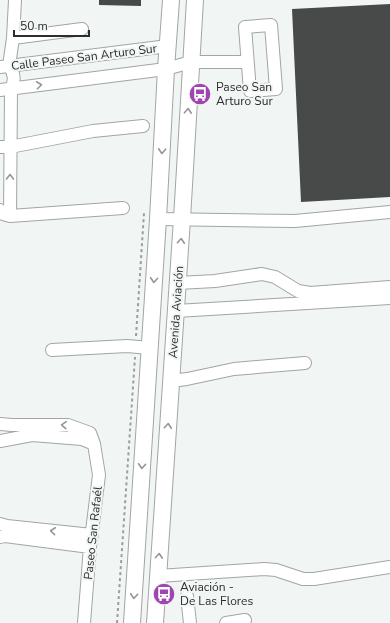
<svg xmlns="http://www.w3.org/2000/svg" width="390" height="623" viewBox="0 0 390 623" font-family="'Nunito Sans',sans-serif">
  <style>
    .building { fill: #474a49 }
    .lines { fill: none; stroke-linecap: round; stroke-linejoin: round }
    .minor-casing { stroke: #a1a5a3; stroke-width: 14 }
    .major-casing { stroke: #a1a5a3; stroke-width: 18 }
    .path { stroke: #9b9e9d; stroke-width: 2; stroke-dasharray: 3 3; stroke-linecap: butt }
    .minor { stroke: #fff; stroke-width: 12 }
    .major { stroke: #fff; stroke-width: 16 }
    .oneway { stroke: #969696 }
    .labels { text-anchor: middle; stroke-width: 4; stroke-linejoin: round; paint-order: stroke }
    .street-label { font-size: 12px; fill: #2c2e2d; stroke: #f1f5f4 }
    .poi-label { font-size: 12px; fill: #2c2e2d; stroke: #f1f5f4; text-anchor: start }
  </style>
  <rect width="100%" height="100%" fill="#f1f5f4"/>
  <!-- building -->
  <path class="building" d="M 99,0 L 141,0 L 141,6 L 99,5 Z
    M 390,4 L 390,197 L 301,202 L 292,9 Z"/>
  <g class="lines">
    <!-- minor casing -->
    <g class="minor-casing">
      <path id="minor" d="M 271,25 L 276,89 L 250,91 L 245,27 Z
        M 13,38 L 82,29
        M 0,67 L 168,46
        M 0,90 L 166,69 L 191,62 L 247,62
        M 0,147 L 10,147 L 93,131 L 143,126
        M 0,210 L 3,214 L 10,216 L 123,208
        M 10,216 L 11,89 C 15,81 15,74 9,66 L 13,38 L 15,0
        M 158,219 L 295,221 L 390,212
        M 178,283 L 215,281 L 262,274 L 275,277 L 298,291 L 310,293 L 390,287
        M 176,311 L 390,298
        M 52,350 L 127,346 L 150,348
        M 171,381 L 187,379 L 234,369 L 305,363
        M 0,424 L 12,425 L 68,425 L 90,433 L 94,444 L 99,475 L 90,547 L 84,623
        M 0,441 L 32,435 L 82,439 L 94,444
        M 0,524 L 7,526 L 92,535
        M 0,537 L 5,536 L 90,547
        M 158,576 L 264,569 L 276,570 L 303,579 L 314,579 L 390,567
        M 187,596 L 190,623
        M 226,623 L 245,620"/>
    </g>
    <!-- major casing -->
    <g class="major-casing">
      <path id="major" d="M 132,623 L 158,219 L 166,69 L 171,0
        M 155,623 L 182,219 L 195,0"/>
    </g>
    <!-- path -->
    <path class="path" d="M 136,336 L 144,213
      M 117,623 L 135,357"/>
    <!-- minor -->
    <use href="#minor" class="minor"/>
    <!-- major -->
    <use href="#major" class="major"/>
  </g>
  <!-- one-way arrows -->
  <defs><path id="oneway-chevron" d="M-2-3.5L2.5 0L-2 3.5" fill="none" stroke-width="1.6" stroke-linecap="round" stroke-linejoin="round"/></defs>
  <g class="oneway">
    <use href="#oneway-chevron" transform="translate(39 85) rotate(-7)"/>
    <use href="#oneway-chevron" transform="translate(188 111) rotate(-87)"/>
    <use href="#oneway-chevron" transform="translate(162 151) rotate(93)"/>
    <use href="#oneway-chevron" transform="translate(10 177) rotate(-90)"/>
    <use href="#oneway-chevron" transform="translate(181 241) rotate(-86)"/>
    <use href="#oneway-chevron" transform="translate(154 280) rotate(94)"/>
    <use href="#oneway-chevron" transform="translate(64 425) rotate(-176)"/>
    <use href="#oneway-chevron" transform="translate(168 426) rotate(-86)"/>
    <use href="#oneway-chevron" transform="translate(142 466) rotate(94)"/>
    <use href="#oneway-chevron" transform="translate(53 531) rotate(-174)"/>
    <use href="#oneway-chevron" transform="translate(159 556) rotate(-86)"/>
    <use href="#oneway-chevron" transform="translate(134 596) rotate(94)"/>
  </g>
  <!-- icons -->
  <defs>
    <g id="bus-disc" transform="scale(1.15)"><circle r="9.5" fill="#9e45b0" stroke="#f1f5f4"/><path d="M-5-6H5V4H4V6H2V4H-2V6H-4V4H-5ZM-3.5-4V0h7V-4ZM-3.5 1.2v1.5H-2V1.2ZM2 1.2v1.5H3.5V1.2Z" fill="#fff"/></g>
  </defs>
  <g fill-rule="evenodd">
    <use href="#bus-disc" x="200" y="94"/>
    <use href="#bus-disc" x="164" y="594"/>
  </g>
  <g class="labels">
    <!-- street labels -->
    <g class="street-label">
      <text transform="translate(84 57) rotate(-7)" y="4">Calle Paseo San Arturo Sur</text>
      <text transform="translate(176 312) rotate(-86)" y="4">Avenida Aviación</text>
      <text transform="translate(93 533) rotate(-84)" y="4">Paseo San Rafaél</text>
    </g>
    <!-- poi labels -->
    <g class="poi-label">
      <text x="216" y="91">Paseo San<tspan x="216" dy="14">Arturo Sur</tspan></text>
      <text x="180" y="591">Aviación -<tspan x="180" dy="14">De Las Flores</tspan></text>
    </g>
  </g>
  <!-- scale -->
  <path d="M14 30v6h75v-6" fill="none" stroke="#2c2e2d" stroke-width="2"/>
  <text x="20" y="30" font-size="12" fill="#2c2e2d" stroke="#f1f5f4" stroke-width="3" paint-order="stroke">50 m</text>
</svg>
